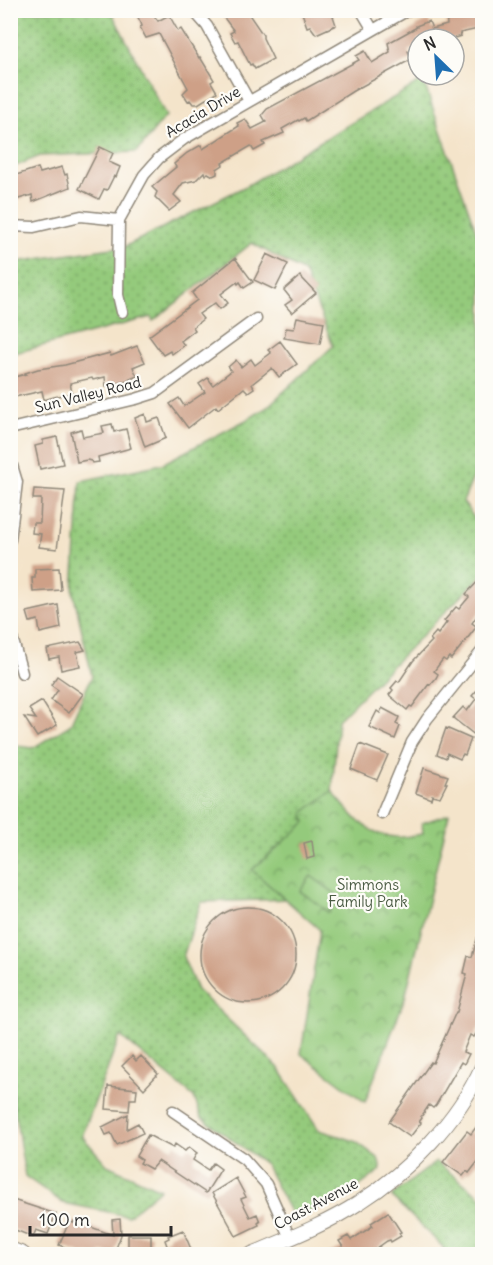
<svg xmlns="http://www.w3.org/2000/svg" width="493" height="1265" viewBox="0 0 493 1265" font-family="Delius,sans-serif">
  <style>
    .grass { fill: url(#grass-dots); stroke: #607a54; stroke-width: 1.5 }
    .park { fill: url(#park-crowns); stroke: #607a54; stroke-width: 1.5 }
    .pitch { fill: #94ca7c; stroke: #607a54; stroke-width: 1.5 }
    .building { fill: #cea087 }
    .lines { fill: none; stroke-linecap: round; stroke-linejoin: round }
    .minor-casing { stroke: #90887a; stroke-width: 13 }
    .tertiary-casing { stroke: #90887a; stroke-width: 16 }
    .minor { stroke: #fff; stroke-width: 10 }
    .tertiary { stroke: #fff; stroke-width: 14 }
    .labels { text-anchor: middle; stroke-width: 4.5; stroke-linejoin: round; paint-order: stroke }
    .street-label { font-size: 15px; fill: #2b2b2b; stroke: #fdfcf7 }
    .park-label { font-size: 15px; fill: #4a5b43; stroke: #fdfcf7 }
  </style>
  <defs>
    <pattern id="grass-dots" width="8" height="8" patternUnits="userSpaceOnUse" patternTransform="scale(1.5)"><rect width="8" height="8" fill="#94ca7c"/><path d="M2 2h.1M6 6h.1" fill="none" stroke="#79a466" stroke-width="1.8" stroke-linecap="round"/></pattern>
    <pattern id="park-crowns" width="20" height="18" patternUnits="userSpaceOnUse" patternTransform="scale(1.5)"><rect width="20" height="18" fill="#94ca7c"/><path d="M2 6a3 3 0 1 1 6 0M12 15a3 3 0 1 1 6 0" fill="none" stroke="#79a466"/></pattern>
  </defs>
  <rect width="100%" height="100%" fill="#fdfcf7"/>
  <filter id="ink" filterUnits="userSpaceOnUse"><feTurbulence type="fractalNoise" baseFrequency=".0167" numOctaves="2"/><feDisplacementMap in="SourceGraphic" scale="12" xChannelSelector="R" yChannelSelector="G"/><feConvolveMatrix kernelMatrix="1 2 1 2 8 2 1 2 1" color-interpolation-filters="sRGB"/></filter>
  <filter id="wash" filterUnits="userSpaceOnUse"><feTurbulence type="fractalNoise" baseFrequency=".008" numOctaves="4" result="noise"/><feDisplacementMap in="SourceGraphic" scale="24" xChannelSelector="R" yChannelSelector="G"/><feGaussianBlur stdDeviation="1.35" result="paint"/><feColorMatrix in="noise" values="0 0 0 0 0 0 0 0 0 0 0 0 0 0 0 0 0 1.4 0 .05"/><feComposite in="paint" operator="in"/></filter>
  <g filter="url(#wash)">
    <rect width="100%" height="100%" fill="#f4e4ca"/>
    <!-- grass -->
    <path class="grass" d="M 11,11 L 114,11 L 114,17 L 166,116 L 137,152 L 40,156 L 11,168 Z
      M 423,80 L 482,248 L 482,456 L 463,502 L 482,529 L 482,575 L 338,720 L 332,791 L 311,820 L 291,899 L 201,902 L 183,957 L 197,990 L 278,1067 L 319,1130 L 355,1141 L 378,1158 L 381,1170 L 353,1191 L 294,1219 L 265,1164 L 201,1117 L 194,1097 L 120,1036 L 82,1136 L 107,1165 L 160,1189 L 128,1216 L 63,1203 L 25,1176 L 10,1081 L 10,745 L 33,748 L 70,725 L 92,676 L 73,591 L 80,481 L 162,464 L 248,419 L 266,408 L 333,346 L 304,272 L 252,243 L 153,321 L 151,317 L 11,354 L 10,263 L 126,246 L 248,185 Z
      M 436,1162 L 482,1197 L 482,1254 L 440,1254 L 444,1248 L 391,1196 Z"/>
    <!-- park -->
    <path class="park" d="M 332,791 C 348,811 366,836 395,837 C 404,838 414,835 423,834 L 422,823 L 449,814 L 405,998 L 365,1102 L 301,1054 L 320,930 L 252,870 L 306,822 L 303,813 Z"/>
    <!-- pitch -->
    <path class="pitch" d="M 311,876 L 340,897 L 329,912 L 300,891 Z"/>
    <g id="blocks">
      <!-- building -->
      <path class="building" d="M 134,10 L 150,10 L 158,21 L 169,15 L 178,31 L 181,29 L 199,58 L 200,57 L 214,80 L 211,82 L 217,92 L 198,104 L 193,104 L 190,100 L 188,101 L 183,93 L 188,88 L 159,34 L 146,38 L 140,27 L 142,26 L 141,23 Z
        M 220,10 L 246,10 L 263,35 L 263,38 L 273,59 L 255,69 L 252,64 L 250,65 L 238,41 L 235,42 L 230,33 L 234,31 L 222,15 L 223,14 Z
        M 301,10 L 331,10 L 336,25 L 316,34 L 310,26 L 307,27 Z
        M 463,10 L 483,10 L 483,28 L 460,33 L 461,36 L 451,39 L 418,39 L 418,46 L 408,51 L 412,59 L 353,91 L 306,121 L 304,118 L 299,121 L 298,120 L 282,129 L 284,133 L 263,142 L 265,145 L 254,151 L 251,146 L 222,163 L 223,165 L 217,169 L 217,174 L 213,176 L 208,173 L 205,175 L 204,172 L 196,180 L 183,183 L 174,195 L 181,202 L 169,211 L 155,197 L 157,192 L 152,187 L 176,167 L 174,164 L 187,153 L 201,145 L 203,149 L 239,126 L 237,123 L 245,119 L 252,129 L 266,122 L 262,115 L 267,109 L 359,60 L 356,56 L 365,51 L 372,63 L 390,52 L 388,43 L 417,27 L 416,26 L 429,21 L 432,29 L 447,25 L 446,15 Z
        M 100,147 L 113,153 L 109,162 L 120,167 L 116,177 L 114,176 L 107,190 L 104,189 L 99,199 L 79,189 Z
        M 62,167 L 65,175 L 67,174 L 70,187 L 33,202 L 32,195 L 12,201 L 10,177 L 38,168 L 40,173 Z
        M 267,254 L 288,264 L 275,290 L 254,280 Z
        M 235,258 L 253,282 L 244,288 L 240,282 L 238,284 L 237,282 L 221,294 L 228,303 L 220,309 L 215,303 L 199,314 L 203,319 L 193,327 L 195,330 L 181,341 L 184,345 L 172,354 L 170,351 L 163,355 L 149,336 L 197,300 L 192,293 Z
        M 300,276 L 316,293 L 292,313 L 285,305 L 292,300 L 284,290 Z
        M 297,317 L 324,322 L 320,344 L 284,338 L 286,328 L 294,329 Z
        M 280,341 L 297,364 L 279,377 L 272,368 L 252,384 L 254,388 L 248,392 L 244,388 L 218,409 L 216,406 L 188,428 L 170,404 L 179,398 L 184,406 L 205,392 L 199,384 L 208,378 L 213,385 L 231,371 L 228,367 L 236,360 L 241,367 L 251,359 L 255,365 L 271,353 L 268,350 Z
        M 137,346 L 145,362 L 133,367 L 137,376 L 126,381 L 106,386 L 105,377 L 93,380 L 92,378 L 70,383 L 72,393 L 54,397 L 44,400 L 42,391 L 10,398 L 10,378 L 26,374 L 25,373 L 38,369 L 65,365 L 110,353 L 111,356 Z
        M 145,414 L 147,422 L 159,418 L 166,438 L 145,447 L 135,418 Z
        M 112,424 L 114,432 L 126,429 L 131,448 L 98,457 L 99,462 L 92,463 L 91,461 L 87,460 L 77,462 L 71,432 L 81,429 L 83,437 L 104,433 L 102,426 Z
        M 57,437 L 63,464 L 40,469 L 35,446 L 43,444 L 43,440 Z
        M 34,489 L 65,491 L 57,549 L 39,547 L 41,534 L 32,533 L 33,523 L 40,523 L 41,499 L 33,499 Z
        M 59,568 L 61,590 L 33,592 L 32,578 L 35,578 L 35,569 Z
        M 483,576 L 483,607 L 472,623 L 476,626 L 474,630 L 451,659 L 449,657 L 446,661 L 443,659 L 434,671 L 438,674 L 436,678 L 430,685 L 429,684 L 412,707 L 410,706 L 407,710 L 389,695 L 393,690 L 391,688 L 397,681 L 399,682 L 413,661 L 432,641 L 430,639 L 436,632 L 438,634 L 447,622 L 444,621 L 456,607 L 459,609 L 469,597 L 466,594 Z
        M 58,605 L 61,628 L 40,633 L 38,620 L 30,622 L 27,612 Z
        M 80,642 L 85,650 L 77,652 L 80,666 L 61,670 L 59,657 L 49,659 L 47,649 Z
        M 57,676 L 83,694 L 69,713 L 51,700 L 58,690 L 51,685 Z
        M 483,683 L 483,728 L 476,736 L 453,718 L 463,707 L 467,711 L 476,699 L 472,696 Z
        M 42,701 L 57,725 L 37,737 L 24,717 L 36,719 L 29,709 Z
        M 382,708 L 399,717 L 396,724 L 400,726 L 395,739 L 369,727 L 377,711 L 380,713 Z
        M 446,728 L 471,739 L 465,755 L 463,754 L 460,759 L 447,753 L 446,758 L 437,754 Z
        M 360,744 L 388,755 L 377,780 L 351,769 Z
        M 424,768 L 448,776 L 445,783 L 447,783 L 440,797 L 432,795 L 431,799 L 416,793 Z
        M 312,841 L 314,857 L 307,859 L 304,843 Z
        M200 955a48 48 0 1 1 96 0a48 48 0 1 1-96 0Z
        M 480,928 L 483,928 L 483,1021 L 474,1037 L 470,1035 L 463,1052 L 469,1054 L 464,1064 L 461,1062 L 436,1105 L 433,1108 L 429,1105 L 421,1117 L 422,1118 L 419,1122 L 421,1123 L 410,1137 L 389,1122 L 431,1062 L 433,1063 L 456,1012 L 457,1012 L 467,974 L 464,973 L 468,956 L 472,957 Z
        M 132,1056 L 136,1061 L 141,1056 L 158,1074 L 144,1089 L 122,1066 Z
        M 108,1086 L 137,1089 L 136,1099 L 130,1099 L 129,1111 L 106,1109 Z
        M 128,1114 L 127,1129 L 138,1123 L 143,1133 L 117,1145 L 111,1133 L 106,1135 L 102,1127 Z
        M 483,1118 L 483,1155 L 469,1173 L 467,1171 L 463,1176 L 443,1162 L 467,1131 L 471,1134 Z
        M 148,1135 L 173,1148 L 175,1144 L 185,1151 L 189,1147 L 197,1153 L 193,1160 L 208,1170 L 213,1163 L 221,1169 L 206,1193 L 158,1161 L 151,1169 L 140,1163 L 142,1160 L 136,1156 Z
        M 236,1178 L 246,1197 L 241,1199 L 250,1217 L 257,1214 L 260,1222 L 258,1223 L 259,1225 L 236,1236 L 212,1193 Z
        M 10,1199 L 56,1214 L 48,1234 L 36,1230 L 33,1237 L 10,1228 Z
        M 388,1212 L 401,1232 L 399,1233 L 401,1236 L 391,1242 L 390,1240 L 387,1241 L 373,1251 L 375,1254 L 327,1254 L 343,1247 L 339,1241 L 348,1236 L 351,1240 L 373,1226 L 371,1223 Z
        M 120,1219 L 121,1235 L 114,1254 L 101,1252 L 100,1254 L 82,1254 L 59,1245 L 69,1222 L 74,1223 L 74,1221 L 113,1235 L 112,1220 Z
        M 183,1230 L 193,1254 L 170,1254 L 165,1240 L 169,1238 L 168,1236 Z
        M 128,1235 L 151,1235 L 151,1254 L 128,1254 Z"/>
    </g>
  </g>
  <g filter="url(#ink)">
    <use href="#blocks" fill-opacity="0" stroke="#90887a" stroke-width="1.5"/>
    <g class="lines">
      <!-- minor casing -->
      <g class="minor-casing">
        <path id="minor" d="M 193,10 L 207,26 L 249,101
          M 361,10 L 373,30
          M 10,226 L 34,227 L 81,216 L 119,220
          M 122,312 L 118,295 L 119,220 L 144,175 L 159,158 L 184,139 L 408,10
          M 10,429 L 136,399 L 155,393 L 256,319
          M 10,459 L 17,482 L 10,540
          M 10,630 L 22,673
          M 382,814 L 412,742 L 427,719 L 482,651
          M 173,1111 L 244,1159 L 266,1184 L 290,1238"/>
      </g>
      <!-- tertiary casing -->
      <g class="tertiary-casing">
        <path id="tertiary" d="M 10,1249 L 23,1254
          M 252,1254 C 288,1239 327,1224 360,1202 C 409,1171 458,1120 482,1067"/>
      </g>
      <!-- minor -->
      <use href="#minor" class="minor"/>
      <!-- tertiary -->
      <use href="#tertiary" class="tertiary"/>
    </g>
  </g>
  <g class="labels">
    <!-- street labels -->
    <g class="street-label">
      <text transform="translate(203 112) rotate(-31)" y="5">Acacia Drive</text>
      <text transform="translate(88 395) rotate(-14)" y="5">Sun Valley Road</text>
      <text transform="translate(316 1204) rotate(-28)" y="5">Coast Avenue</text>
    </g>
    <!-- park labels -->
    <g class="park-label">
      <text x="368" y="890">Simmons<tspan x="368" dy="17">Family Park</tspan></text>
    </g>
  </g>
  <!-- margin -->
  <rect width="493" height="1265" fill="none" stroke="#fdfcf7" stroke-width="36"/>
  <!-- north arrow -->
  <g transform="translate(436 57) rotate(335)"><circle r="28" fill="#fdfcf7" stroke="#a9a8a5" stroke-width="1.5"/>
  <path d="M0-4.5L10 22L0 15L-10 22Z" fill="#1f6fb2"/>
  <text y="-9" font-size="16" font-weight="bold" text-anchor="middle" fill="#2b2b2b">N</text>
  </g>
  <!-- scale -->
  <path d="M30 1226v9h141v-9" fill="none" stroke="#2b2b2b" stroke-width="3"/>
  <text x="39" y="1226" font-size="18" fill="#2b2b2b" stroke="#fdfcf7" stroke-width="4.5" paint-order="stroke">100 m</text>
</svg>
